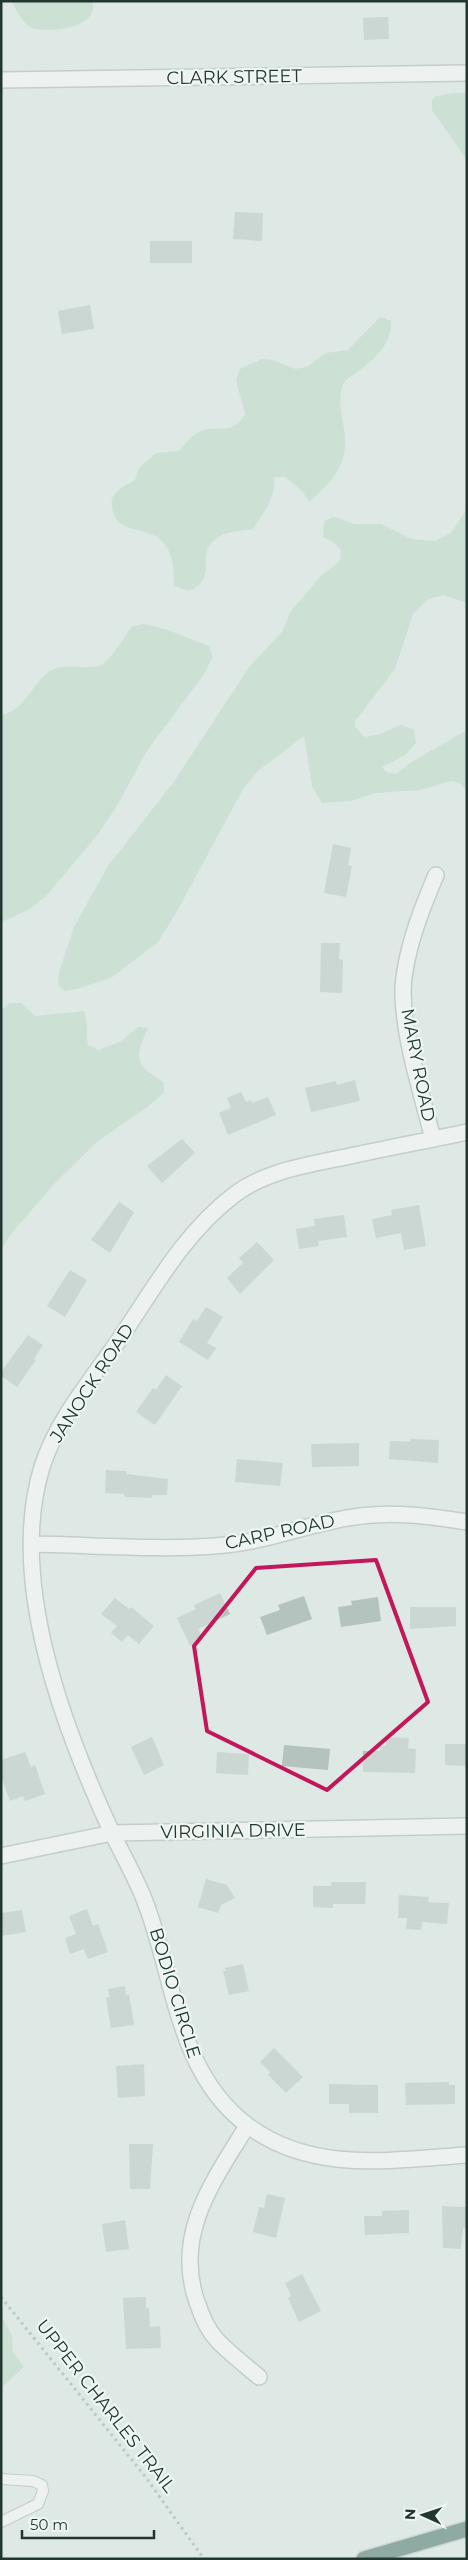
<svg xmlns="http://www.w3.org/2000/svg" width="468" height="2560" viewBox="0 0 468 2560" font-family="Montserrat,sans-serif">
  <style>
    .green { fill: #b8d8c0 }
    .building { fill: #b4c3bd }
    .lines { fill: none; stroke-linecap: round; stroke-linejoin: round }
    .service-casing { stroke: #a2afaa; stroke-width: 12 }
    .minor-casing { stroke: #a2afaa; stroke-width: 18 }
    .motorway-casing { stroke: #bcc3c1; stroke-width: 18 }
    .path { stroke: #81aa9c; stroke-width: 3; stroke-dasharray: 2.5 4; stroke-linecap: butt }
    .service { stroke: #fff; stroke-width: 10 }
    .minor { stroke: #fff; stroke-width: 15 }
    .motorway { stroke: #2f6055; stroke-width: 15 }
    .marked { fill: none; stroke: #c2185b; stroke-width: 4; stroke-linejoin: round }
    .labels { text-anchor: middle; stroke-width: 4.5; stroke-linejoin: round; paint-order: stroke }
    .street-label { font-size: 18px; fill: #213730; stroke: #eef6f2 }
  </style>
  <rect width="100%" height="100%" fill="#dee8e4"/>
  <!-- green -->
  <path class="green" d="M 11,1 L 92,1 C 102,27 45,35 30,27 C 22,22 16,9 11,1 Z
    M 453,93 L 467,93 L 467,160 L 432,110 L 432,100 L 437,96 Z
    M 380,317 L 391,321 C 392,345 374,359 356,373 C 351,376 345,380 343,385 C 338,397 341,411 343,423 C 351,461 336,478 309,502 L 303,492 L 286,477 L 274,477 C 276,498 264,512 253,529 C 242,531 228,531 218,537 C 192,554 221,577 189,591 L 174,586 C 174,571 174,555 163,542 C 148,525 116,536 112,507 C 109,492 125,486 135,480 L 139,468 L 156,453 L 179,451 C 184,446 189,438 196,434 C 214,421 232,439 245,414 L 236,380 L 240,369 L 262,359 L 273,360 L 295,369 L 307,367 L 326,353 L 348,350 Z
    M 467,509 L 467,603 L 443,595 L 428,599 L 413,614 L 395,669 L 355,721 L 355,727 L 365,737 L 380,734 L 401,725 L 414,730 L 416,743 L 405,755 L 382,767 L 386,772 L 396,774 L 410,763 L 467,730 L 467,791 L 459,783 L 451,781 L 420,790 L 375,793 L 351,801 L 322,803 L 312,786 L 304,736 L 258,771 L 243,789 L 176,913 L 158,942 L 111,978 L 76,989 L 65,991 L 58,985 L 59,972 L 74,927 L 108,866 L 173,783 L 250,666 L 282,632 L 291,611 L 322,575 L 340,561 L 341,550 L 333,542 L 323,537 L 324,521 L 334,517 L 355,524 L 381,524 L 411,539 L 435,541 L 451,533 Z
    M 144,624 L 165,629 L 209,646 L 213,657 L 202,677 L 146,752 L 118,804 L 99,833 L 46,896 L 28,910 L 1,922 L 1,714 C 22,715 33,682 49,672 C 66,660 90,673 104,663 C 115,654 124,637 132,626 Z
    M 10,1003 L 21,1003 L 35,1016 L 84,1011 C 88,1023 86,1033 88,1045 L 98,1050 L 120,1042 L 138,1027 L 148,1028 C 134,1058 134,1065 164,1082 L 164,1093 L 146,1108 L 98,1141 L 56,1182 L 10,1235 L 1,1251 L 1,1010 Z
    M 1,2315 L 12,2336 L 13,2352 L 24,2367 L 1,2388 Z"/>
  <!-- building -->
  <path class="building" d="M 388,17 L 389,39 L 364,40 L 363,18 Z
    M 235,212 L 263,213 L 262,241 L 233,239 Z
    M 150,241 L 192,241 L 192,263 L 150,263 Z
    M 90,305 L 94,329 L 62,334 L 58,311 Z
    M 333,844 L 351,848 L 348,865 L 352,866 L 346,897 L 324,893 Z
    M 321,943 L 340,943 L 339,959 L 343,960 L 342,993 L 320,992 Z
    M 355,1080 L 360,1101 L 311,1112 L 305,1088 L 336,1081 L 337,1085 Z
    M 241,1092 L 246,1102 L 251,1100 L 252,1103 L 268,1097 L 276,1115 L 228,1135 L 219,1113 L 231,1108 L 227,1098 Z
    M 182,1139 L 195,1153 L 162,1183 L 147,1166 Z
    M 119,1202 L 134,1212 L 110,1253 L 91,1240 Z
    M 419,1205 L 426,1246 L 404,1250 L 401,1233 L 376,1238 L 372,1219 L 392,1215 L 391,1210 Z
    M 344,1215 L 347,1237 L 318,1241 L 319,1246 L 299,1249 L 296,1229 L 315,1226 L 314,1219 Z
    M 257,1242 L 274,1260 L 240,1294 L 227,1278 L 243,1263 L 239,1258 Z
    M 70,1270 L 87,1280 L 65,1317 L 47,1306 Z
    M 206,1307 L 223,1317 L 207,1343 L 216,1348 L 208,1360 L 179,1342 L 193,1319 L 197,1321 Z
    M 28,1335 L 43,1345 L 34,1359 L 36,1360 L 17,1387 L 1,1376 L 1,1372 Z
    M 166,1375 L 182,1386 L 155,1425 L 136,1412 L 153,1388 L 156,1390 Z
    M 410,1439 L 439,1440 L 438,1463 L 389,1459 L 390,1441 L 410,1442 Z
    M 359,1443 L 359,1466 L 312,1467 L 311,1444 Z
    M 237,1459 L 283,1463 L 280,1486 L 235,1482 Z
    M 106,1470 L 126,1471 L 126,1474 L 168,1479 L 167,1495 L 152,1495 L 152,1498 L 125,1497 L 124,1494 L 105,1493 Z
    M 220,1593 L 230,1614 L 198,1629 L 203,1639 L 190,1646 L 177,1618 L 196,1609 L 194,1605 Z
    M 304,1596 L 312,1619 L 267,1635 L 260,1617 L 280,1610 L 278,1605 Z
    M 378,1597 L 381,1621 L 341,1627 L 338,1607 L 352,1605 L 351,1601 Z
    M 115,1598 L 129,1609 L 131,1607 L 154,1626 L 139,1644 L 128,1635 L 122,1642 L 111,1633 L 117,1626 L 101,1614 Z
    M 410,1607 L 456,1607 L 456,1626 L 410,1629 Z
    M 152,1737 L 164,1765 L 144,1775 L 131,1747 Z
    M 386,1737 L 409,1738 L 408,1748 L 416,1749 L 415,1773 L 363,1772 L 363,1751 L 380,1751 L 380,1746 L 386,1746 Z
    M 445,1744 L 467,1744 L 467,1766 L 445,1765 Z
    M 284,1745 L 330,1749 L 328,1770 L 282,1766 Z
    M 25,1752 L 31,1767 L 35,1765 L 45,1794 L 25,1801 L 23,1796 L 10,1801 L 1,1777 L 1,1760 Z
    M 217,1752 L 249,1754 L 248,1775 L 216,1773 Z
    M 206,1879 L 227,1885 L 235,1898 L 221,1905 L 218,1913 L 198,1907 Z
    M 332,1882 L 366,1882 L 365,1904 L 333,1904 L 333,1908 L 313,1907 L 313,1886 L 331,1886 Z
    M 399,1895 L 429,1897 L 428,1902 L 449,1903 L 447,1924 L 422,1922 L 421,1930 L 406,1929 L 407,1918 L 398,1918 Z
    M 87,1909 L 93,1926 L 98,1924 L 108,1952 L 88,1959 L 84,1949 L 70,1954 L 65,1938 L 76,1934 L 69,1916 Z
    M 22,1910 L 26,1932 L 1,1936 L 1,1913 Z
    M 243,1964 L 249,1991 L 229,1995 L 223,1971 L 226,1971 L 225,1968 Z
    M 125,1986 L 126,1995 L 129,1994 L 134,2025 L 111,2028 L 106,1998 L 110,1997 L 108,1989 Z
    M 274,2048 L 303,2077 L 286,2093 L 268,2075 L 270,2072 L 260,2062 Z
    M 144,2064 L 145,2096 L 118,2098 L 116,2066 Z
    M 449,2082 L 449,2085 L 455,2085 L 455,2104 L 406,2105 L 405,2083 Z
    M 329,2084 L 378,2085 L 378,2113 L 349,2113 L 349,2104 L 329,2104 Z
    M 129,2144 L 153,2144 L 150,2189 L 130,2189 Z
    M 267,2194 L 285,2198 L 276,2238 L 253,2232 L 259,2207 L 264,2208 Z
    M 442,2206 L 467,2207 L 467,2228 L 463,2228 L 461,2249 L 443,2248 Z
    M 409,2210 L 409,2233 L 365,2235 L 364,2216 L 382,2216 L 382,2211 Z
    M 125,2220 L 129,2249 L 106,2252 L 102,2224 Z
    M 302,2274 L 321,2311 L 299,2322 L 288,2298 L 291,2296 L 285,2283 Z
    M 146,2297 L 146,2308 L 149,2308 L 150,2327 L 160,2326 L 161,2348 L 126,2349 L 123,2298 Z"/>
  <g class="lines">
    <!-- service casing -->
    <g class="service-casing">
      <path id="service" d="M 1,2479 L 33,2481 L 42,2485 L 43,2491 L 38,2504 L 1,2522"/>
    </g>
    <!-- minor casing -->
    <g class="minor-casing">
      <path id="minor" d="M 1,80 L 467,73
        M 467,1132 C 430,1140 392,1147 355,1155 C 314,1164 268,1169 234,1195 C 185,1232 154,1288 121,1337 C 93,1378 57,1419 42,1467 C 7,1581 64,1729 112,1833 C 122,1853 133,1873 142,1894 C 175,1972 174,2070 247,2125 C 311,2174 392,2160 467,2155
        M 433,1139 C 422,1094 398,1023 404,977 C 409,941 422,908 436,875
        M 32,1544 C 94,1545 164,1551 225,1545 C 269,1541 310,1523 354,1517 C 392,1511 429,1516 467,1522
        M 1,1856 L 112,1833 L 467,1826
        M 247,2126 C 214,2180 173,2234 197,2302 C 201,2314 207,2329 216,2339 C 229,2353 245,2365 259,2377"/>
    </g>
    <!-- motorway casing -->
    <g class="motorway-casing">
      <path id="motorway" d="M 364,2559 L 467,2529"/>
    </g>
    <!-- path -->
    <path class="path" d="M 1,2297 L 144,2475 L 204,2559"/>
    <!-- service -->
    <use href="#service" class="service"/>
    <!-- minor -->
    <use href="#minor" class="minor"/>
    <!-- motorway -->
    <use href="#motorway" class="motorway"/>
  </g>
  <!-- marked area -->
  <path d="M0 0H468V2560H0ZM 376,1560 L 428,1702 L 327,1790 L 207,1731 L 194,1646 L 256,1568 Z" fill="#dee8e4" fill-opacity=".55" fill-rule="evenodd"/>
  <path class="marked" d="M 376,1560 L 428,1702 L 327,1790 L 207,1731 L 194,1646 L 256,1568 Z"/>
  <g class="labels">
    <!-- street labels -->
    <g class="street-label">
      <text transform="translate(234 77) rotate(-1)" y="6">CLARK STREET</text>
      <text transform="translate(418 1065) rotate(79)" y="6">MARY ROAD</text>
      <text transform="translate(92 1383) rotate(-57)" y="6">JANOCK ROAD</text>
      <text transform="translate(280 1532) rotate(-12)" y="6">CARP ROAD</text>
      <text transform="translate(233 1831) rotate(-1)" y="6">VIRGINIA DRIVE</text>
      <text transform="translate(175 1993) rotate(73)" y="6">BODIO CIRCLE</text>
      <text transform="translate(106 2406) rotate(52)" y="6">UPPER CHARLES TRAIL</text>
    </g>
  </g>
  <!-- border -->
  <rect width="468" height="2560" fill="none" stroke="#213730" stroke-width="5"/>
  <!-- north arrow -->
  <g transform="translate(423 2515) rotate(273)" stroke="#eef6f2" stroke-width="4" paint-order="stroke">
  <path d="M0-4L9 19L0 12L-9 19Z" fill="#213730"/>
  <text y="-8" font-size="14" font-weight="bold" text-anchor="middle" fill="#213730">N</text>
  </g>
  <!-- scale -->
  <path d="M22 2530v8h132v-8" fill="none" stroke="#213730" stroke-width="2.5"/>
  <text x="30" y="2530" font-size="15" fill="#213730" stroke="#eef6f2" stroke-width="4" paint-order="stroke">50 m</text>
</svg>
